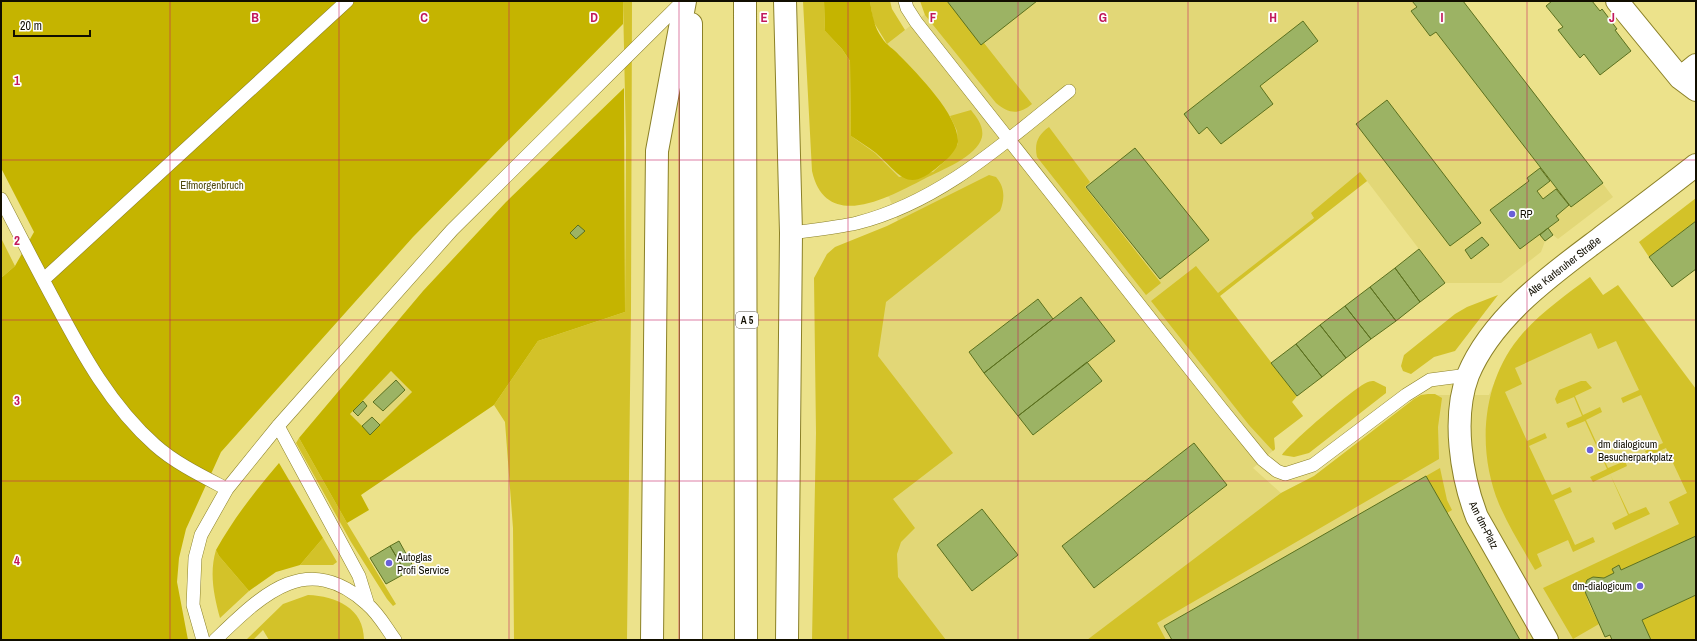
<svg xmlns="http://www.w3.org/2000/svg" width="1697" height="641" viewBox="0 0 1697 641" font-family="'Archivo Narrow',sans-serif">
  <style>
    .built { fill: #e2d777 }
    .green { fill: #d3c229 }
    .forest { fill: #c5b400; fill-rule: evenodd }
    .building { fill: #9cb364; stroke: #5b701e }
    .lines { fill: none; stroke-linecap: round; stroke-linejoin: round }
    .lane-casing { stroke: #8b8027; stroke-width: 14 }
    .street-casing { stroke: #8b8027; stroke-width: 24 }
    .highway-casing { stroke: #8b8027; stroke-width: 24 }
    .lane { stroke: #fff; stroke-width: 13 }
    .street { stroke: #fff; stroke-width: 22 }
    .highway { stroke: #fff; stroke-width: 22 }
    .grid { fill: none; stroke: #c2185b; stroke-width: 1; stroke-opacity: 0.55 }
    .poi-dot { fill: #6a60d9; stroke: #fff; stroke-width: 1.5 }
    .labels { text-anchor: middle; stroke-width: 3.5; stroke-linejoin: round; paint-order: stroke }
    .shield { fill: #fff; stroke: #58564c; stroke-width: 1 }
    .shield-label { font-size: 10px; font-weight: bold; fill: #110e00 }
    .park-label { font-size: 11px; fill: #4f490e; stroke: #fff }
    .poi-label { font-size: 11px; fill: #110e00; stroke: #fff; text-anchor: start }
    .street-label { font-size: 11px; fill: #110e00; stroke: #fff }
    .grid-label { font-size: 13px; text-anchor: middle; font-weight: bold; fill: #c2185b; stroke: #fff; stroke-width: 3.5; stroke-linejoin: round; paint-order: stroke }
  </style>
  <rect width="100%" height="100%" fill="#ece28b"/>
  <!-- built -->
  <path class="built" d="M 942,1 L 1463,1 L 1613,197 L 1558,239 L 1553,235 L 1545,241 L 1541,252 L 1501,283 L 1445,283 L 1367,181 L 1220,296 L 1297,396 L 1292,402 L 1303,416 L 1274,438 L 1275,449 L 1253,468 L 1281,493 L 1314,476 L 1421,395 L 1489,395 L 1504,361 L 1522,334 L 1540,316 L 1590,277 L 1603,296 L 1696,415 L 1696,640 L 850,640 L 852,261 L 899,224 L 889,197 L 852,192 L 850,61 L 887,44 Z
    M 391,371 L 412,392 L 370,435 L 350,414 Z"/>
  <!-- green -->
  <path class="green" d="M 623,1 L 632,1 L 631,310 L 627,640 L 514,640 L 513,528 L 505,422 L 494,405 L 538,341 L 625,312 L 626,143 Z
    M 803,1 L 824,1 L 825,31 L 842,49 L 850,61 L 851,136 L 875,153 L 899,177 L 933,172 L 945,161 L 958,144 L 957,131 L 950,116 L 971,110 C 977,118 984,126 982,137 C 977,157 941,170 924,179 C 889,197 826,233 812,171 Z
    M 870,1 L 890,1 L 892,9 L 905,30 L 887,44 L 873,21 Z
    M 920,1 L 947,1 L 984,43 L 1032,104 C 1019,115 1009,114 996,103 L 925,15 Z
    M 1049,127 L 1090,182 L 1085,187 L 1161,283 L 1146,295 L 1037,157 C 1034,143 1038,135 1049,127 Z
    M 1360,172 L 1367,181 L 1220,296 L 1297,396 L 1292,402 L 1303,416 L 1274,438 L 1275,449 L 1273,451 L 1249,425 L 1151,301 L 1196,266 L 1218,293 L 1314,218 L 1311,213 Z
    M 989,175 L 996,177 C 1005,187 1005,199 1000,211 L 886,302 L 878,356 L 953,453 L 893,499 L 915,528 L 901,542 L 897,554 L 898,577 L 946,640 L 812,640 L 816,433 L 814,278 L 827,254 L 835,247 L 887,226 Z
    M 1696,198 L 1696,221 L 1649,257 L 1639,242 Z
    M 1,238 L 15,266 L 1,278 Z
    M 1590,277 L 1603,295 L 1618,285 L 1696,389 L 1696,536 L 1621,570 L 1619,565 L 1612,569 L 1614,573 L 1604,578 L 1593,577 C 1576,588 1593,609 1599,624 L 1573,639 L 1543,588 L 1679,524 L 1669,502 L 1687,493 L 1666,448 L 1648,456 L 1645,451 L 1663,443 L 1641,395 L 1623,403 L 1621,398 L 1639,390 L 1616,341 L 1598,349 L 1591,333 L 1515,368 L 1522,384 L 1505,392 L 1527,441 L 1545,433 L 1547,438 L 1529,446 L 1552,495 L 1570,487 L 1572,492 L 1554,500 L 1575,545 L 1593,537 L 1595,542 L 1573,552 L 1568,540 L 1537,554 L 1542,566 L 1535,570 C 1523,549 1509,527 1499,504 C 1476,448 1482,379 1523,333 C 1543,311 1567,294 1590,277 Z
    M 1498,295 L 1455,351 L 1434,357 L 1411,374 L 1403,371 L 1401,366 L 1404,355 L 1455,314 L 1467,307 Z
    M 1374,381 L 1386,387 L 1386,393 L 1309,453 L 1294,457 L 1282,455 C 1288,445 1357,385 1368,382 C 1370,381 1372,381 1374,381 Z
    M 1581,381 L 1586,381 L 1592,388 L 1575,396 L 1583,415 L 1600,407 L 1602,412 L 1586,420 L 1608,468 L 1625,461 L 1627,466 L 1610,474 L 1629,514 L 1646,507 L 1650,514 L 1615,530 L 1612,523 L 1628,515 L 1610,474 L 1593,482 L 1590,477 L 1607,469 L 1585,421 L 1568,428 L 1566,423 L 1582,416 L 1574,397 L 1557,404 L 1555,399 L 1559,390 Z
    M 1428,394 L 1435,394 L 1442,398 L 1438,427 L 1439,459 L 1157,623 L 1166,640 L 1087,640 L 1281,493 L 1314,476 L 1414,399 L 1421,395 Z
    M 299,438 L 347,523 L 396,604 L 393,606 L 387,599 L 351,542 L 296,443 Z
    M 1440,468 L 1447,500 L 1452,510 L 1447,513 L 1426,476 Z
    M 323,538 L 337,562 L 333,565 L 300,565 Z
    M 216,550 L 219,556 L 249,591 L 220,618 C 214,596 209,573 216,550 Z
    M 308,595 C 336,596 364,608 364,640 L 269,640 L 263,630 L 253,640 L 246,640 L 283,604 Z
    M 1696,595 L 1696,640 L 1651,640 L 1642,620 Z"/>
  <!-- forest -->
  <path class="forest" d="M 1,1 L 623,1 L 623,24 L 413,237 L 221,452 L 186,529 L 179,558 L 177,582 L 188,640 L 1,640 L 1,278 L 15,266 L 34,232 L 1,168 Z
    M 824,1 L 870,1 C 872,14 874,27 882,38 C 886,45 894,49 899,55 C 918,74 958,115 958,141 C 958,149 946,161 940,165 C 907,194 902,176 876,153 C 868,147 859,141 851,136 L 850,61 L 842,49 L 825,31 Z
    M 624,88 L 625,312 L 538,341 L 494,405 L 361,495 L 369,510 L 347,523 L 299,438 L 423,291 L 506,202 ZM 391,371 L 412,392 L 370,434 L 350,414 Z
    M 279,463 L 323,538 L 300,565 L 276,572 L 249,591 L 219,556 L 216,550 C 234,518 255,491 279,463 Z"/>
  <!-- building -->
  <path class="building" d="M 947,1 L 1037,1 L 981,45 Z
    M 1412,1 L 1463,1 L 1603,183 L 1571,207 L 1436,32 L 1430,36 L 1411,11 L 1417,7 Z
    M 1552,1 L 1592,1 L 1600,11 L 1602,9 L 1617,29 L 1615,30 L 1631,51 L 1600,75 L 1584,54 L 1580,58 L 1558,30 L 1563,27 L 1546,6 Z
    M 1303,21 L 1318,41 L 1260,86 L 1273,104 L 1221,144 L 1207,127 L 1199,134 L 1184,114 Z
    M 1387,100 L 1481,223 L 1450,246 L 1356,124 Z
    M 1135,148 L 1209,240 L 1160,279 L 1086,187 Z
    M 1540,168 L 1550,181 L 1537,191 L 1543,199 L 1556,189 L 1569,205 L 1556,216 L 1559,220 L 1520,249 L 1490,210 L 1529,181 L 1527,178 Z
    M 1696,221 L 1696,269 L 1672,287 L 1649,257 Z
    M 578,225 L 585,231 L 576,239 L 570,233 Z
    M 1548,228 L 1553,235 L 1545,241 L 1540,235 Z
    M 1482,237 L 1489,245 L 1471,259 L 1465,250 Z
    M 1419,249 L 1445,283 L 1420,302 L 1395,268 Z
    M 1395,268 L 1420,302 L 1396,321 L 1370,287 Z
    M 1370,287 L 1396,321 L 1371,339 L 1345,306 Z
    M 1081,297 L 1115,341 L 1018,416 L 984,373 Z
    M 1038,299 L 1053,319 L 984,373 L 969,352 Z
    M 1345,306 L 1371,339 L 1346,358 L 1320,325 Z
    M 1320,325 L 1346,358 L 1322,377 L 1296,344 Z
    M 1296,344 L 1322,377 L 1297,396 L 1271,363 Z
    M 1087,362 L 1102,381 L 1033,435 L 1018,416 Z
    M 396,380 L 405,390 L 383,411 L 373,402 Z
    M 363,401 L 367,406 L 358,416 L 353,411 Z
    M 372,417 L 380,425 L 370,435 L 362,426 Z
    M 1194,443 L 1227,485 L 1094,588 L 1062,546 Z
    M 1426,476 L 1520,640 L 1172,640 L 1164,626 Z
    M 982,509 L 1018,555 L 972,591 L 937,545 Z
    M 1696,536 L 1696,595 L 1642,620 L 1651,640 L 1612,640 L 1610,635 L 1605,637 L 1586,594 L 1584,588 L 1587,580 L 1593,577 L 1604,578 L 1614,573 L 1612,569 L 1619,565 L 1621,570 Z
    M 399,541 L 414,568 L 406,573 L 390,546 Z
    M 390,546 L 406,573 L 386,584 L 370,558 Z"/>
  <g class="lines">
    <!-- lane casing -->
    <g class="lane-casing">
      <path id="lane" d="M 905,1 L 907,8 L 916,22 L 1220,407 L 1263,460 L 1277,471 L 1285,474 L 1313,465 L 1406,395 L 1430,380 L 1468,375
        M 1,199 C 19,234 37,269 56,304 C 83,355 111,406 155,445 C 175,463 204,477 227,489
        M 791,233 C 812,230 835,228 857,223 C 940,202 1004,143 1069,91
        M 43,280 L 347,1
        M 278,426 L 359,576 L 368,605
        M 203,640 L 193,605 L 195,558 L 201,535 L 227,489 L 278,426 L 452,230 L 683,1
        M 215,640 C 261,596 306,549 367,604 C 379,614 386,628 395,640"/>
    </g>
    <!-- street casing -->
    <g class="street-casing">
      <path id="street" d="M 1617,1 L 1680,78 L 1696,90
        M 1680,78 L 1696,65
        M 1547,640 L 1477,517 C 1461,476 1452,417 1468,375 C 1492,317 1551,275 1599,239 C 1632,214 1664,190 1696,165"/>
    </g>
    <!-- highway casing -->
    <g class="highway-casing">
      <path id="highway" d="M 745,1 L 746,640
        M 785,1 L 791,233 L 787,640
        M 691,24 L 691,640
        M 652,640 L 657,151 L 685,1"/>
    </g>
    <!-- lane -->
    <use href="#lane" class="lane"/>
    <!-- street -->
    <use href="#street" class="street"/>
    <!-- highway -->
    <use href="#highway" class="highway"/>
  </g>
  <!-- grid -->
  <path class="grid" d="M 170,1 L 170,640M 339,1 L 339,640M 509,1 L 509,640M 679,1 L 679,640M 848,1 L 848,640M 1018,1 L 1018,640M 1188,1 L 1188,640M 1358,1 L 1358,640M 1527,1 L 1527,640M 1,160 L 1696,160M 1,320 L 1696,320M 1,481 L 1696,481"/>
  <!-- markers -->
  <g class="poi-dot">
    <circle cx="1512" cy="214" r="4"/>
    <circle cx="1590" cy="450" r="4"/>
    <circle cx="389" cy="563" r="4"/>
    <circle cx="1640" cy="586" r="4"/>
  </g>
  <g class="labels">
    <!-- shield labels -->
    <rect class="shield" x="736" y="312" width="22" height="16" rx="3"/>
    <g class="shield-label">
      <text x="747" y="324">A 5</text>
    </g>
    <!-- park labels -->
    <g class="park-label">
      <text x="212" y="189">Elfmorgenbruch</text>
    </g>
    <!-- poi labels -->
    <g class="poi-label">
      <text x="1520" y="218">RP</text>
      <text x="1598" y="448">dm dialogicum<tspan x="1598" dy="13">Besucherparkplatz</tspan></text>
      <text x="397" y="561">Autoglas<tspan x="397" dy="13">Profi Service</tspan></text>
      <text x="1632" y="590" text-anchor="end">dm-dialogicum</text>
    </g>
    <!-- street labels -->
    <g class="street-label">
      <text transform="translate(1564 266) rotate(-38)" y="4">Alte Karlsruher Straße</text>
      <text transform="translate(1484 525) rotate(63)" y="4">Am dm-Platz</text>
    </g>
  </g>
  <g class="grid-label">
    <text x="255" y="22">B</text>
    <text x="424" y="22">C</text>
    <text x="594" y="22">D</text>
    <text x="764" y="22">E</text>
    <text x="933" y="22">F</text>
    <text x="1103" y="22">G</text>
    <text x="1273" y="22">H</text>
    <text x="1442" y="22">I</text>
    <text x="1612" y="22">J</text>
    <text x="17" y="85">1</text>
    <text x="17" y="245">2</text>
    <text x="17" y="405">3</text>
    <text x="17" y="565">4</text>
  </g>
  <!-- border -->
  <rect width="1697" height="641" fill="none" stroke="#110e00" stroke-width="4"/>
  <!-- scale -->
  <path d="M14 30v6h76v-6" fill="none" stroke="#110e00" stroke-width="2"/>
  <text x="20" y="30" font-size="12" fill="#110e00" stroke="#ffffff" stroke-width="3" paint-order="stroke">20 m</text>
</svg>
